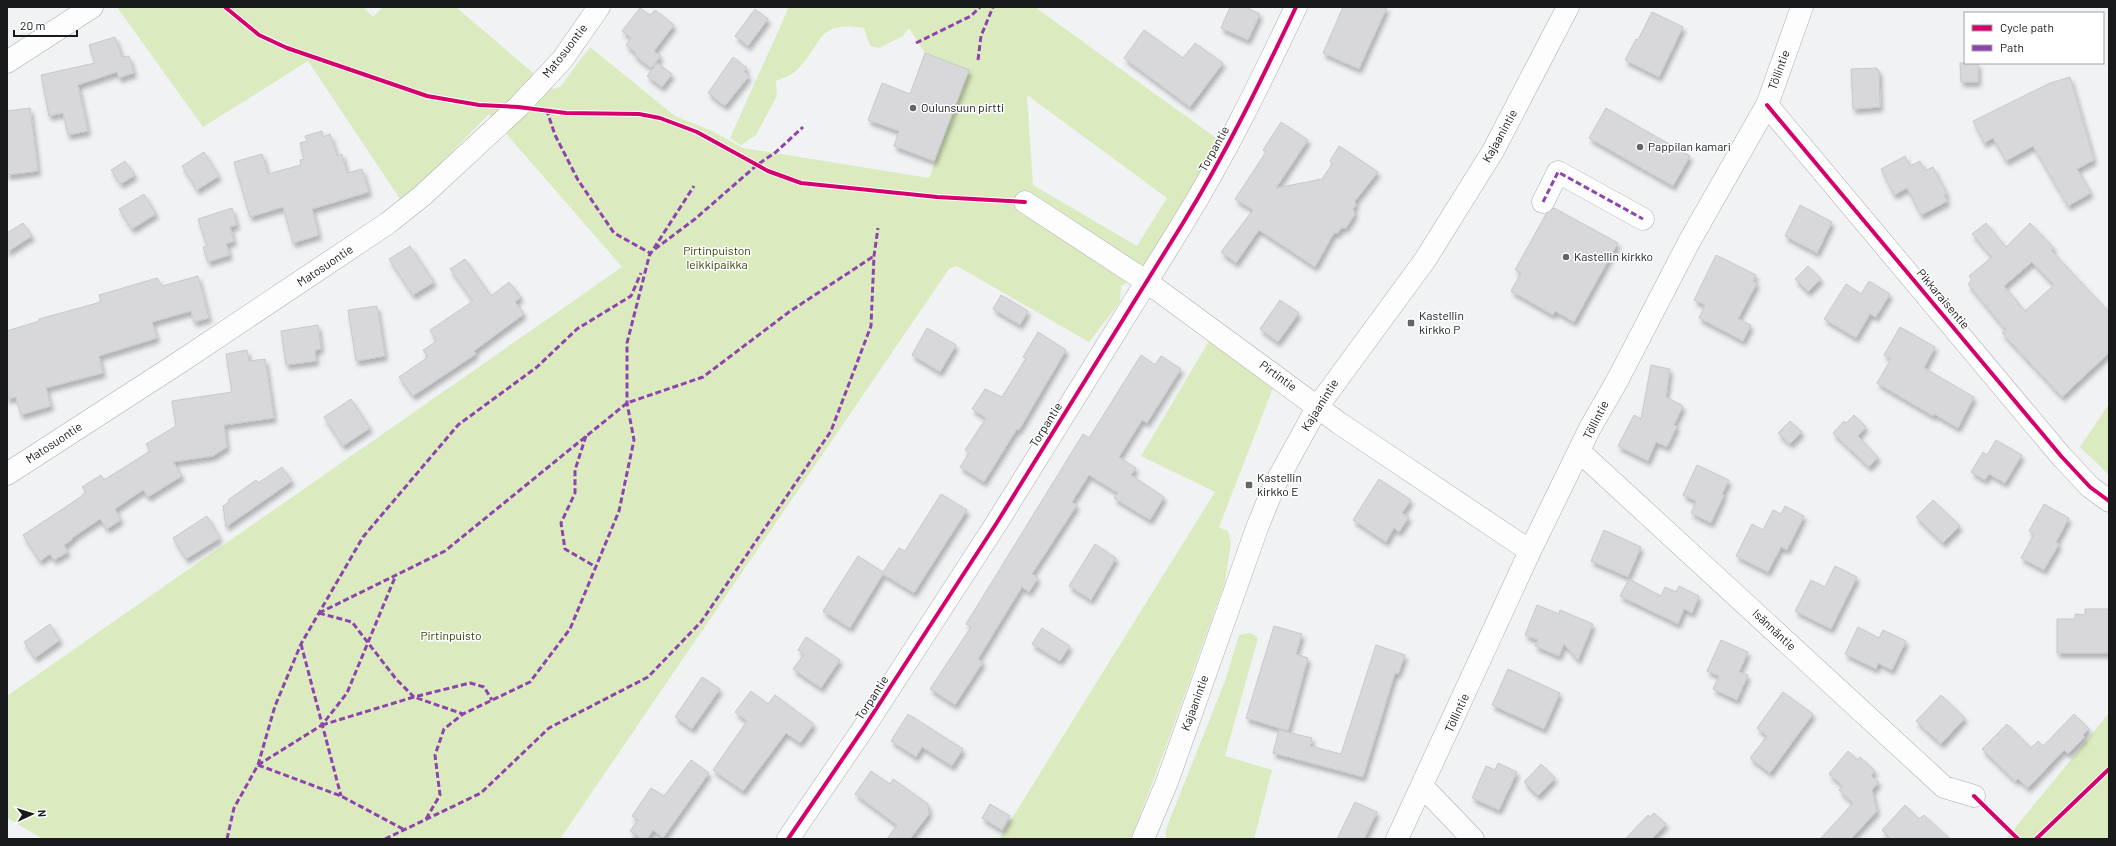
<svg xmlns="http://www.w3.org/2000/svg" width="2116" height="846" viewBox="0 0 2116 846" font-family="Barlow,sans-serif">
  <style>
    .green { fill: #dbebbf; fill-rule: evenodd }
    .building { fill: #d8d8da; stroke: #c8c9cb; fill-rule: evenodd; filter: url(#shadow) }
    .lines { fill: none; stroke-linecap: round; stroke-linejoin: round }
    .street-casing { stroke: #abacae; stroke-width: 23 }
    .secondary-casing { stroke: #abacae; stroke-width: 23 }
    .street { stroke: #fdfdfd; stroke-width: 22 }
    .secondary { stroke: #fdfdfd; stroke-width: 22 }
    .quiet { stroke: #8e44ad; stroke-width: 3; stroke-dasharray: 6 3; stroke-linecap: butt }
    .cycleway-casing { stroke: #fff; stroke-width: 6 }
    .cycleway { stroke: #d6006c; stroke-width: 4 }
    .poi-dot { fill: #646566; stroke: #fff; stroke-width: 1.5 }
    .labels { text-anchor: middle; stroke-width: 3; stroke-linejoin: round; paint-order: stroke }
    .street-label { font-size: 12px; fill: #18191a; stroke: #fff }
    .poi-label { font-size: 12px; fill: #18191a; stroke: #fff; text-anchor: start }
    .park-label { font-size: 12px; fill: #334202; stroke: #fff }
  </style>
  <defs>
    <filter id="shadow"><feDropShadow dx="2.5" dy="4.5" stdDeviation="2" flood-color="#0004"/></filter>
  </defs>
  <rect width="100%" height="100%" fill="#f0f2f4"/>
  <!-- green -->
  <path class="green" d="M 117,7 L 363,7 L 373,17 L 383,7 L 456,7 L 552,89 L 560,87 L 590,47 L 675,116 L 710,130 L 743,148 L 929,178 L 968,70 L 925,53 L 909,28 L 903,36 L 879,48 L 870,46 L 864,28 C 815,20 824,44 796,71 C 791,76 782,78 776,81 L 777,96 L 756,135 L 741,145 L 730,138 L 789,7 L 1035,7 L 1223,143 L 1150,270 L 1121,286 L 1120,302 L 1089,342 L 957,266 L 949,269 L 560,839 L 43,839 L 7,818 L 7,696 L 622,267 L 489,114 L 402,202 L 308,61 L 203,127 ZM 1027,95 L 1167,198 L 1137,246 L 1033,185 Z
    M 1209,341 L 1273,388 L 1219,527 L 1228,531 L 1231,543 L 1225,582 L 1163,755 L 1132,836 L 1130,839 L 999,839 L 1215,492 L 1141,456 Z
    M 2109,404 L 2109,475 L 2080,447 Z
    M 1251,633 L 1258,638 L 1225,756 L 1272,770 L 1254,839 L 1166,839 L 1166,829 L 1225,681 L 1239,635 Z
    M 2109,713 L 2109,839 L 2006,839 Z"/>
  <!-- building -->
  <path class="building" d="M 1230,7 L 1245,7 L 1260,14 L 1248,40 L 1221,28 Z
    M 1343,7 L 1387,7 L 1359,69 L 1323,53 Z
    M 640,8 L 650,15 L 655,10 L 674,25 L 654,51 L 661,56 L 651,68 L 634,55 L 636,53 L 626,45 L 631,38 L 622,31 Z
    M 755,9 L 768,19 L 748,46 L 735,36 Z
    M 1652,12 L 1683,27 L 1659,77 L 1625,60 L 1636,39 L 1638,40 Z
    M 1144,30 L 1183,58 L 1195,43 L 1223,63 L 1190,107 L 1124,58 Z
    M 115,37 L 122,57 L 129,56 L 134,73 L 119,78 L 117,72 L 78,85 L 88,131 L 68,135 L 63,113 L 49,116 L 41,75 L 95,63 L 89,45 Z
    M 925,53 L 969,70 L 934,161 L 894,146 L 899,131 L 868,120 L 882,83 L 910,94 Z
    M 733,57 L 747,68 L 744,72 L 749,76 L 725,106 L 708,93 Z
    M 657,63 L 672,74 L 662,87 L 647,76 Z
    M 1960,63 L 1978,63 L 1978,82 L 1961,82 Z
    M 1877,68 L 1877,70 L 1879,70 L 1880,107 L 1853,109 L 1851,69 Z
    M 2070,77 L 2094,160 L 2077,169 L 2091,193 L 2068,206 L 2033,146 L 2006,161 L 1993,138 L 1984,143 L 1973,121 L 2050,83 Z
    M 30,108 L 38,171 L 7,175 L 7,111 Z
    M 1606,108 L 1690,156 L 1673,186 L 1589,138 Z
    M 1281,122 L 1308,140 L 1276,188 L 1322,179 L 1332,164 L 1330,161 L 1339,146 L 1378,172 L 1355,201 L 1356,205 L 1353,209 L 1355,214 L 1346,228 L 1341,228 L 1338,233 L 1334,233 L 1315,267 L 1259,230 L 1236,263 L 1221,252 L 1253,210 L 1235,199 L 1266,152 L 1263,150 Z
    M 322,131 L 323,137 L 330,134 L 337,156 L 342,154 L 347,173 L 362,169 L 369,192 L 312,209 L 319,235 L 293,243 L 283,207 L 250,217 L 234,162 L 262,154 L 268,174 L 301,165 L 300,160 L 304,159 L 300,143 L 307,141 L 305,136 Z
    M 204,152 L 219,176 L 197,190 L 182,166 Z
    M 1905,156 L 1910,166 L 1920,161 L 1925,171 L 1933,167 L 1947,194 L 1944,195 L 1948,201 L 1921,215 L 1907,188 L 1894,195 L 1881,169 Z
    M 125,161 L 135,175 L 121,184 L 111,170 Z
    M 144,194 L 156,214 L 132,229 L 119,209 Z
    M 1800,205 L 1832,222 L 1817,253 L 1785,236 Z
    M 232,208 L 237,225 L 230,227 L 234,241 L 226,244 L 230,255 L 208,262 L 203,247 L 207,246 L 198,219 Z
    M 1554,208 L 1618,243 L 1574,322 L 1555,311 L 1553,315 L 1511,291 L 1521,273 L 1515,270 L 1546,214 Z
    M 23,223 L 32,236 L 7,252 L 7,233 Z
    M 1986,223 L 2006,247 L 2030,223 L 2054,248 L 2051,250 L 2109,312 L 2109,353 L 2062,397 L 2002,333 L 2006,330 L 1968,284 L 1972,280 L 1969,276 L 1992,257 L 1972,234 ZM 2032,262 L 2054,285 L 2025,311 L 2004,286 Z
    M 410,246 L 434,282 L 413,295 L 389,259 Z
    M 1716,255 L 1756,275 L 1753,281 L 1757,283 L 1738,319 L 1751,325 L 1743,341 L 1699,318 L 1705,305 L 1694,300 Z
    M 465,259 L 491,296 L 509,282 L 521,297 L 515,302 L 524,314 L 474,351 L 476,354 L 413,396 L 399,377 L 428,357 L 423,350 L 437,341 L 430,330 L 473,301 L 450,269 Z
    M 1808,266 L 1821,279 L 1808,292 L 1795,279 Z
    M 198,276 L 209,318 L 194,322 L 191,311 L 152,322 L 157,338 L 99,356 L 103,373 L 46,388 L 51,406 L 21,415 L 16,397 L 7,399 L 7,331 L 39,321 L 39,319 L 101,302 L 99,295 L 157,278 L 162,286 Z
    M 1869,281 L 1890,294 L 1876,317 L 1870,314 L 1856,338 L 1824,319 L 1846,284 L 1861,294 Z
    M 1001,295 L 1028,311 L 1020,325 L 993,309 Z
    M 1280,300 L 1299,313 L 1278,342 L 1260,329 Z
    M 377,306 L 385,356 L 356,361 L 348,310 Z
    M 318,325 L 321,349 L 315,350 L 316,361 L 286,365 L 281,331 Z
    M 1900,327 L 1935,347 L 1924,368 L 1974,397 L 1958,428 L 1934,414 L 1933,416 L 1877,383 L 1891,359 L 1884,355 Z
    M 927,328 L 956,345 L 940,372 L 912,355 Z
    M 1038,332 L 1066,350 L 1019,430 L 1017,429 L 984,482 L 960,467 L 969,453 L 965,450 L 986,418 L 972,409 L 985,389 L 1002,397 L 1026,358 L 1023,357 Z
    M 247,350 L 249,361 L 265,359 L 274,418 L 224,425 L 227,447 L 213,456 L 173,462 L 182,476 L 148,497 L 143,490 L 115,509 L 121,520 L 107,529 L 100,519 L 72,538 L 73,539 L 64,545 L 68,552 L 54,560 L 50,554 L 40,561 L 23,535 L 79,498 L 86,492 L 82,487 L 101,475 L 104,480 L 150,451 L 146,444 L 176,426 L 172,401 L 232,392 L 226,354 Z
    M 1141,355 L 1155,365 L 1161,356 L 1181,369 L 1147,423 L 1142,420 L 1119,457 L 1136,468 L 1131,475 L 1164,497 L 1150,520 L 1114,498 L 1118,493 L 1089,475 L 1072,502 L 1077,505 L 1032,574 L 1038,578 L 1029,592 L 1022,587 L 978,659 L 983,662 L 955,705 L 930,689 L 971,627 L 966,624 L 1083,434 L 1089,438 Z
    M 1651,365 L 1670,369 L 1666,397 L 1683,406 L 1674,425 L 1677,426 L 1667,447 L 1656,442 L 1648,461 L 1618,446 L 1634,415 L 1641,419 Z
    M 351,399 L 370,428 L 343,446 L 324,417 Z
    M 1854,415 L 1866,427 L 1858,436 L 1878,457 L 1869,467 L 1833,433 L 1844,421 L 1846,423 Z
    M 1790,421 L 1802,432 L 1790,444 L 1778,433 Z
    M 1996,440 L 2022,455 L 2005,483 L 1989,474 L 1985,480 L 1971,472 L 1983,452 L 1987,455 Z
    M 1697,465 L 1729,480 L 1722,494 L 1724,495 L 1711,523 L 1691,513 L 1696,501 L 1683,495 Z
    M 282,467 L 292,481 L 226,527 L 223,506 L 229,502 L 228,500 L 256,480 L 258,483 Z
    M 1379,479 L 1411,500 L 1402,513 L 1409,517 L 1399,532 L 1394,528 L 1386,542 L 1353,520 Z
    M 941,494 L 967,510 L 914,593 L 883,574 L 850,628 L 823,611 L 858,556 L 883,572 L 899,548 L 905,551 Z
    M 1933,500 L 1960,526 L 1943,543 L 1916,517 Z
    M 2044,504 L 2069,518 L 2056,542 L 2059,544 L 2044,570 L 2021,558 L 2034,534 L 2029,531 Z
    M 1785,506 L 1804,516 L 1787,550 L 1781,547 L 1768,572 L 1736,556 L 1752,524 L 1763,530 L 1773,510 L 1781,514 Z
    M 207,516 L 220,538 L 186,559 L 173,538 Z
    M 1604,530 L 1641,547 L 1628,577 L 1591,561 Z
    M 1095,544 L 1116,558 L 1091,600 L 1069,586 Z
    M 1835,566 L 1857,577 L 1831,629 L 1795,611 L 1811,580 L 1825,587 Z
    M 1629,579 L 1661,596 L 1665,587 L 1676,592 L 1679,586 L 1699,596 L 1692,613 L 1684,609 L 1678,624 L 1620,596 Z
    M 1537,605 L 1559,614 L 1560,610 L 1593,624 L 1578,660 L 1564,644 L 1559,656 L 1535,646 L 1538,640 L 1525,635 Z
    M 2085,609 L 2109,609 L 2109,653 L 2057,653 L 2057,619 L 2075,619 L 2075,614 L 2085,615 Z
    M 50,624 L 60,640 L 35,658 L 24,642 Z
    M 1274,626 L 1302,634 L 1296,654 L 1308,658 L 1288,731 L 1246,718 Z
    M 1858,627 L 1879,638 L 1883,630 L 1906,641 L 1892,670 L 1878,663 L 1876,669 L 1845,654 Z
    M 1042,628 L 1070,646 L 1060,661 L 1032,644 Z
    M 806,637 L 840,660 L 821,688 L 793,669 L 804,654 L 798,650 Z
    M 1721,640 L 1748,652 L 1739,672 L 1748,675 L 1737,700 L 1713,689 L 1719,676 L 1707,671 Z
    M 1376,645 L 1405,655 L 1398,674 L 1395,673 L 1363,777 L 1273,753 L 1279,730 L 1312,738 L 1310,746 L 1341,754 Z
    M 1508,669 L 1560,693 L 1544,729 L 1492,705 Z
    M 702,677 L 720,689 L 692,729 L 675,717 Z
    M 751,691 L 768,704 L 775,695 L 814,724 L 800,743 L 786,733 L 743,791 L 713,770 L 747,721 L 735,712 Z
    M 1783,692 L 1813,714 L 1770,773 L 1750,758 L 1767,736 L 1757,728 Z
    M 1941,695 L 1965,718 L 1941,744 L 1916,721 Z
    M 908,714 L 963,749 L 952,766 L 922,747 L 916,757 L 891,741 Z
    M 2074,714 L 2089,729 L 2083,735 L 2085,737 L 2068,754 L 2064,750 L 2028,788 L 2018,779 L 2015,781 L 1982,749 L 2007,724 L 2031,748 L 2038,741 L 2043,746 Z
    M 1848,751 L 1858,760 L 1860,757 L 1875,771 L 1871,776 L 1879,782 L 1872,790 L 1877,811 L 1851,839 L 1820,839 L 1853,803 L 1839,790 L 1843,786 L 1829,774 Z
    M 691,760 L 709,773 L 663,838 L 653,830 L 647,839 L 642,839 L 630,831 L 638,820 L 632,816 L 651,788 L 664,796 Z
    M 1498,763 L 1517,772 L 1499,810 L 1472,798 L 1486,766 L 1495,770 Z
    M 1541,764 L 1555,778 L 1538,796 L 1524,782 Z
    M 871,771 L 890,784 L 893,779 L 928,804 L 929,814 L 910,839 L 887,839 L 897,825 L 855,794 Z
    M 1355,802 L 1377,812 L 1364,839 L 1337,839 Z
    M 990,804 L 1010,816 L 1002,830 L 982,818 Z
    M 1905,805 L 1919,819 L 1924,815 L 1950,839 L 1891,839 L 1882,830 Z
    M 1654,813 L 1666,824 L 1652,839 L 1625,839 L 1648,815 L 1650,817 Z"/>
  <g class="lines">
    <!-- street casing -->
    <g class="street-casing">
      <path id="street" d="M 7,62 L 92,7
        M 1767,105 L 2061,456 L 2090,487 L 2109,501
        M 1025,202 L 1147,282 L 1339,423 L 1530,551
        M 1543,202 L 1558,172 L 1643,219
        M 1580,452 L 1944,787 L 1974,796
        M 7,474 L 180,362 L 388,223 L 422,196 L 518,107 L 562,60 L 599,7
        M 1423,787 L 1473,839
        M 788,839 L 863,729 L 996,524 L 1183,223 C 1226,153 1261,81 1296,7
        M 1397,839 L 1530,551 L 1590,428 L 1617,381 L 1689,242 L 1767,105 L 1802,7"/>
    </g>
    <!-- secondary casing -->
    <g class="secondary-casing">
      <path id="secondary" d="M 1143,839 L 1167,782 L 1257,528 L 1274,486 L 1318,406 L 1425,260 L 1493,151 L 1568,7"/>
    </g>
    <!-- street -->
    <use href="#street" class="street"/>
    <!-- secondary -->
    <use href="#secondary" class="secondary"/>
    <!-- quiet -->
    <path class="quiet" d="M 916,43 L 971,16 L 980,7
      M 978,60 L 981,36 L 993,7
      M 1543,202 L 1558,172 L 1643,219
      M 655,249 L 695,219 L 757,165 L 776,152 L 803,127
      M 649,256 L 694,186
      M 586,436 L 575,470 L 575,493 L 561,523 L 565,549 L 596,567
      M 319,613 L 445,551 L 627,403 L 703,377 L 789,312 L 874,256
      M 319,613 L 352,622 L 396,679 L 414,697 L 470,683 L 484,687 L 492,700
      M 301,644 L 341,796
      M 322,725 L 414,697 L 463,714
      M 258,765 L 322,725 L 347,693 L 396,575
      M 258,765 L 341,796 L 403,829
      M 426,819 L 440,795 L 435,755 L 444,729 L 463,714 L 530,682 L 570,629 L 619,511 L 634,440 L 627,403 L 627,343 L 650,253 L 614,233 L 578,180 L 555,135 L 547,111
      M 227,839 L 234,808 L 258,765 L 275,706 L 301,644 L 363,537 L 458,425 L 537,367 L 577,329 L 631,296 L 641,273
      M 385,839 L 481,793 L 549,728 L 648,677 L 701,622 L 831,431 L 871,326 L 874,256 L 878,228"/>
    <!-- cycleway casing -->
    <g class="cycleway-casing">
      <path id="cycleway" d="M 225,7 L 259,35 L 287,48 L 427,96 L 479,105 L 518,107 L 566,113 L 639,114 L 660,118 L 697,132 L 768,171 L 801,183 L 937,197 L 1025,202
        M 1767,105 L 2061,456 L 2090,487 L 2109,501
        M 1974,796 L 2018,839
        M 788,839 L 863,729 L 996,524 L 1183,223 C 1226,153 1261,81 1296,7
        M 2036,839 L 2109,769"/>
    </g>
    <!-- cycleway -->
    <use href="#cycleway" class="cycleway"/>
  </g>
  <!-- markers -->
  <g class="poi-dot">
    <circle cx="913" cy="108" r="4"/>
    <circle cx="1640" cy="147" r="4"/>
    <circle cx="1566" cy="257" r="4"/>
    <rect x="1407" y="319" width="8" height="8" rx="2"/>
    <rect x="1245" y="481" width="8" height="8" rx="2"/>
  </g>
  <g class="labels">
    <!-- street labels -->
    <g class="street-label">
      <text transform="translate(565 51) rotate(-52)" y="4">Matosuontie</text>
      <text transform="translate(1779 70) rotate(-70)" y="4">Töllintie</text>
      <text transform="translate(1500 136) rotate(-61)" y="4">Kajaanintie</text>
      <text transform="translate(1214 149) rotate(-61)" y="4">Torpantie</text>
      <text transform="translate(325 266) rotate(-34)" y="4">Matosuontie</text>
      <text transform="translate(1943 299) rotate(50)" y="4">Pikkaraisentie</text>
      <text transform="translate(1278 376) rotate(36)" y="4">Pirtintie</text>
      <text transform="translate(1320 405) rotate(-58)" y="4">Kajaanintie</text>
      <text transform="translate(1596 420) rotate(-63)" y="4">Töllintie</text>
      <text transform="translate(1046 425) rotate(-58)" y="4">Torpantie</text>
      <text transform="translate(54 443) rotate(-33)" y="4">Matosuontie</text>
      <text transform="translate(1774 630) rotate(43)" y="4">Isännäntie</text>
      <text transform="translate(872 698) rotate(-57)" y="4">Torpantie</text>
      <text transform="translate(1195 703) rotate(-70)" y="4">Kajaanintie</text>
      <text transform="translate(1457 713) rotate(-65)" y="4">Töllintie</text>
    </g>
    <!-- poi labels -->
    <g class="poi-label">
      <text x="921" y="112">Oulunsuun pirtti</text>
      <text x="1648" y="151">Pappilan kamari</text>
      <text x="1574" y="261">Kastellin kirkko</text>
      <text x="1419" y="320">Kastellin<tspan x="1419" dy="14">kirkko P</tspan></text>
      <text x="1257" y="482">Kastellin<tspan x="1257" dy="14">kirkko E</tspan></text>
    </g>
    <!-- park labels -->
    <g class="park-label">
      <text x="717" y="255">Pirtinpuiston<tspan x="717" dy="14">leikkipaikka</tspan></text>
      <text x="451" y="640">Pirtinpuisto</text>
    </g>
  </g>
  <!-- border -->
  <rect width="2116" height="846" fill="none" stroke="#18191a" stroke-width="16"/>
  <!-- legend -->
  <rect x="1964" y="12" width="140" height="52" fill="#ffffff" stroke="#a3a3a3"/>
  <rect x="1972" y="25" width="20" height="6" fill="#d6006c" stroke="#a3a3a3"/>
  <text x="2000" y="32" font-size="12" fill="#18191a">Cycle path</text>
  <rect x="1972" y="45" width="20" height="6" fill="#8e44ad" stroke="#a3a3a3"/>
  <text x="2000" y="52" font-size="12" fill="#18191a">Path</text>
  <!-- north arrow -->
  <g transform="translate(32 814) rotate(86)" stroke="#ffffff" stroke-width="3" paint-order="stroke">
  <path d="M0-3L7 15L0 10L-7 15Z" fill="#18191a"/>
  <text y="-6" font-size="11" font-weight="bold" text-anchor="middle" fill="#18191a">N</text>
  </g>
  <!-- scale -->
  <path d="M14 30v6h63v-6" fill="none" stroke="#18191a" stroke-width="2"/>
  <text x="20" y="30" font-size="12" fill="#18191a" stroke="#ffffff" stroke-width="3" paint-order="stroke">20 m</text>
</svg>
